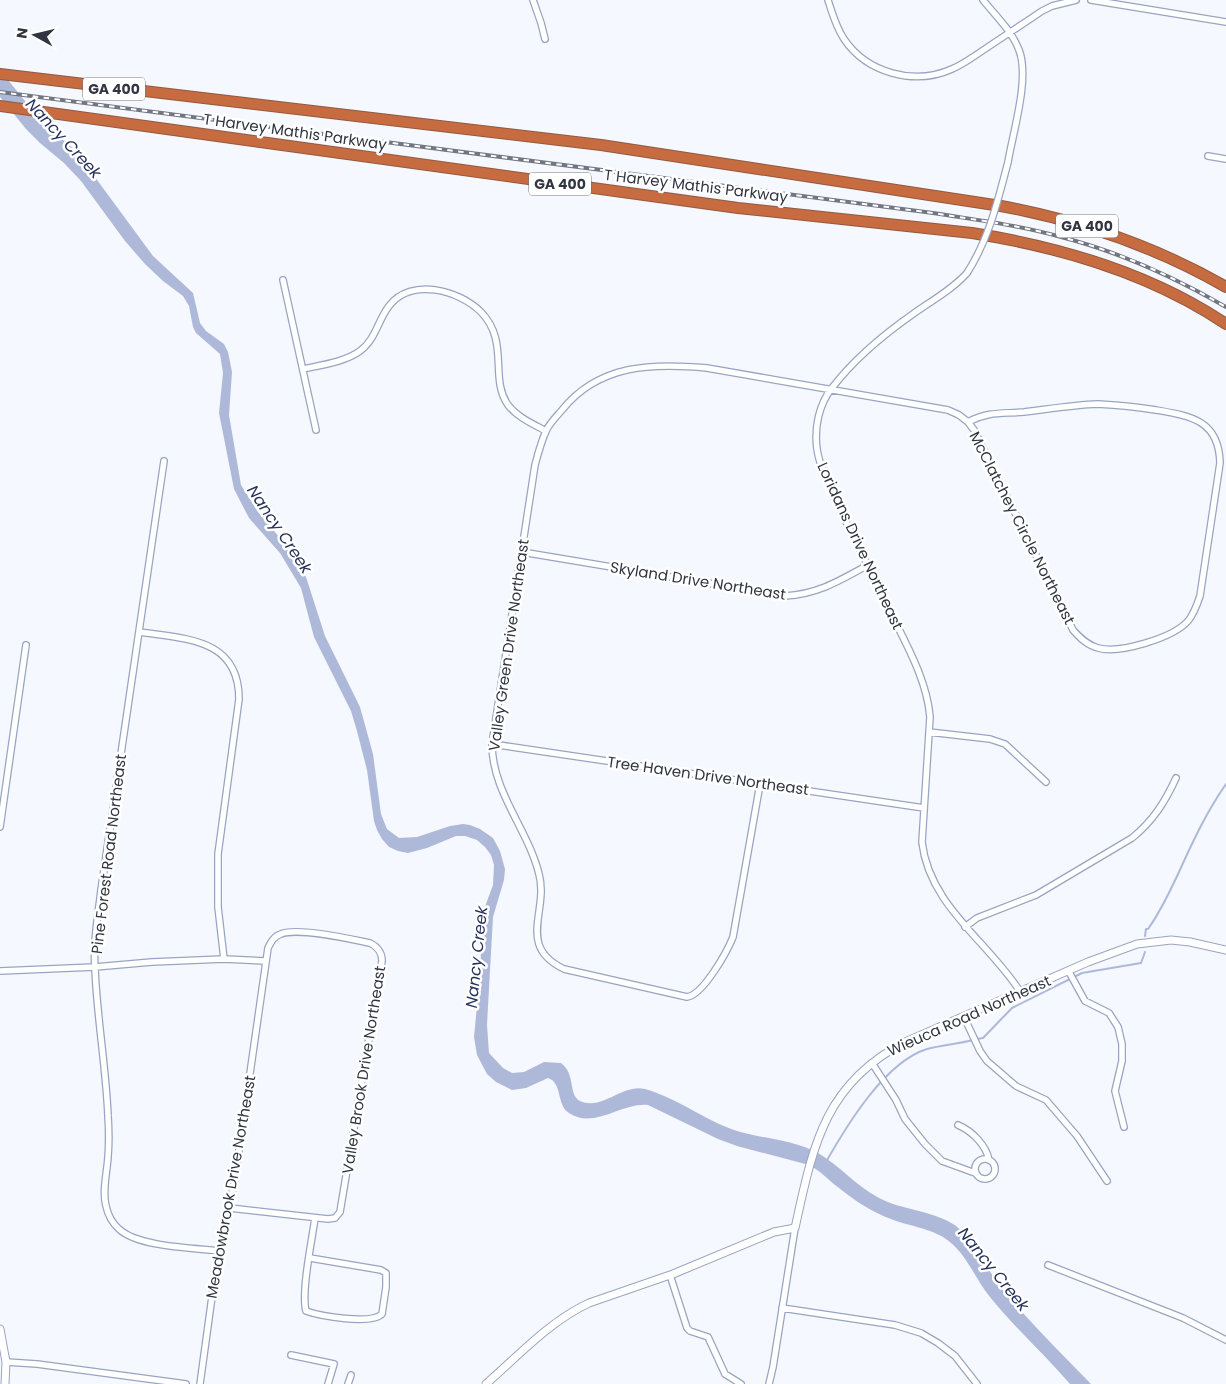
<svg xmlns="http://www.w3.org/2000/svg" width="1226" height="1384" viewBox="0 0 1226 1384" font-family="Poppins,sans-serif">
  <style>
    .water { fill: #aeb9d9 }
    .lines { fill: none; stroke-linecap: round; stroke-linejoin: round }
    .stream { stroke: #aeb9d9; stroke-width: 2 }
    .minor-casing { stroke: #99a4c2; stroke-width: 8 }
    .tertiary-casing { stroke: #99a4c2; stroke-width: 9 }
    .motorway-casing { stroke: #925940; stroke-width: 12 }
    .minor { stroke: #fff; stroke-width: 5.5 }
    .tertiary { stroke: #fff; stroke-width: 7 }
    .motorway { stroke: #c66c40; stroke-width: 10 }
    .rail-casing { stroke: #727680; stroke-width: 4 }
    .rail { stroke: #fff; stroke-width: 2; stroke-dasharray: 5.5; stroke-linecap: butt }
    .minor-bridge-casing { stroke: #99a4c2; stroke-width: 8; stroke-linecap: butt }
    .minor-bridge { stroke: #fff; stroke-width: 5.5 }
    .labels { text-anchor: middle; stroke-width: 5; stroke-linejoin: round; paint-order: stroke }
    .shield { fill: #fff; stroke: #6e727a; stroke-width: 1 }
    .shield-label { font-size: 14px; font-weight: bold; fill: #303541 }
    .street-label { font-size: 15px; fill: #303541; stroke: #fff }
    .water-label { font-size: 16px; font-style: italic; fill: #25315b; stroke: #fff }
  </style>
  <rect width="100%" height="100%" fill="#f6f8ff"/>
  <!-- water -->
  <path class="water" d="M 0,70 L 41,121 L 75,150 L 153,256 L 193,293 L 200,323 L 206,331 L 224,344 L 228,352 L 232,372 L 229,415 L 241,485 L 258,512 L 291,551 L 306,577 L 325,636 L 360,707 L 373,754 L 381,814 L 387,829 L 399,838 L 417,837 L 450,826 L 463,824 L 470,825 L 480,829 L 493,838 L 500,851 L 505,869 L 504,880 L 493,917 L 487,1025 L 489,1053 L 503,1068 L 512,1073 L 524,1072 L 544,1062 L 561,1063 C 576,1074 568,1095 580,1101 C 602,1111 623,1083 645,1089 C 677,1098 703,1119 734,1130 C 761,1139 792,1139 818,1153 C 839,1165 856,1186 879,1198 C 902,1210 930,1210 953,1224 C 970,1234 989,1273 1003,1290 C 1030,1323 1061,1353 1091,1384 L 1070,1384 C 1044,1354 1015,1328 990,1297 C 976,1280 968,1257 950,1242 C 933,1228 911,1227 891,1219 C 872,1212 855,1201 839,1188 C 828,1180 821,1171 809,1165 L 737,1146 L 718,1139 L 648,1105 C 622,1102 594,1130 569,1113 C 556,1105 563,1083 548,1078 L 526,1088 L 512,1090 L 496,1082 L 487,1074 L 477,1055 L 474,1037 L 480,975 L 482,924 L 486,904 L 493,885 L 494,865 L 491,855 L 485,847 L 477,840 L 465,836 L 456,836 L 427,848 L 408,853 L 398,851 L 389,847 L 382,839 L 377,830 L 374,821 L 367,770 L 357,731 L 351,711 L 314,637 L 301,588 L 280,553 L 249,518 L 234,489 L 219,413 L 223,373 L 220,354 L 196,333 L 193,327 L 189,306 L 183,296 L 163,281 L 145,264 L 125,241 L 81,181 L 64,163 L 40,143 L 26,129 L 0,97 Z"/>
  <g class="lines">
    <!-- stream -->
    <path class="stream" d="M 1145,936 L 1146,929 L 1148,929 C 1161,911 1170,891 1179,872 C 1193,841 1207,811 1226,784
      M 977,1039 L 983,1038 L 1012,1008 L 1082,973 L 1141,963 L 1145,952
      M 826,1162 C 847,1125 885,1062 927,1049 C 942,1045 958,1044 973,1040"/>
    <!-- minor casing -->
    <g class="minor-casing">
      <path id="minor" d="M 533,0 L 541,23 L 545,39
        M 828,0 C 832,13 836,27 844,39 C 867,73 914,86 952,69 C 964,64 974,56 985,49 C 1004,36 1023,24 1042,11 L 1052,6 L 1076,0
        M 983,0 C 995,15 1012,31 1019,50 C 1030,78 1013,132 1008,162
        M 1091,0 L 1226,22
        M 1208,156 L 1226,159
        M 967,273 C 952,290 931,301 913,314 C 883,335 854,359 832,388 C 819,404 814,428 817,449 C 820,470 834,496 843,516 C 859,547 875,579 890,611 C 906,644 927,680 930,717 L 922,842 C 929,906 990,943 1021,993
        M 283,280 L 316,430
        M 303,369 C 321,365 345,362 360,351 C 376,339 378,320 389,306 C 411,277 459,290 481,312 C 510,342 489,378 508,405 C 517,417 533,424 546,431
        M 1098,404 C 1117,405 1137,407 1156,410 C 1191,416 1219,420 1220,463 L 1200,596 C 1197,605 1194,614 1188,621 C 1173,638 1119,654 1098,648 C 1087,645 1080,638 1073,630 L 974,430 L 968,422 C 989,411 1003,414 1024,412 C 1049,409 1073,405 1098,404 Z
        M 164,461 L 101,890 C 98,916 93,942 95,969 C 97,1018 106,1067 108,1116 C 109,1130 109,1144 108,1157 C 107,1173 102,1191 106,1206 C 108,1215 112,1223 119,1229 C 138,1247 194,1248 221,1251
        M 522,552 L 785,596 C 818,594 839,581 868,565
        M 140,632 C 185,639 239,638 239,699 L 218,854 L 218,907 L 224,959
        M 929,732 L 990,739 L 1005,744 L 1046,782
        M 492,744 L 924,808
        M 760,784 L 733,937 C 727,952 703,995 687,997 L 564,969 C 516,946 549,911 539,874 C 528,829 492,792 492,744 L 535,465 C 538,454 541,442 546,431 C 549,424 556,417 562,410 C 599,364 652,363 707,368 L 948,410 L 959,415 L 968,422
        M 0,827 L 26,645
        M 965,927 L 977,918 L 1036,895 L 1132,838 C 1153,821 1165,802 1176,778
        M 0,971 L 95,967 L 152,962 L 224,959 L 266,961
        M 1069,972 L 1085,1001 L 1109,1013 L 1118,1027 L 1122,1044 L 1122,1061 L 1115,1091 L 1124,1127
        M 964,1017 L 980,1051 L 987,1061 L 1016,1086 L 1046,1100 L 1077,1136 L 1107,1181
        M 872,1063 L 896,1100 L 905,1119 L 925,1144 L 942,1161 L 975,1173
        M 958,1125 C 972,1131 986,1145 989,1160
        M975 1169a10 10 0 1 1 20 0a10 10 0 1 1-20 0Z
        M 310,1258 L 381,1270 L 386,1273 L 386,1287 L 382,1314 C 371,1325 320,1316 306,1311 C 301,1292 312,1240 315,1218
        M 1048,1265 L 1183,1318 L 1226,1340
        M 670,1275 L 687,1328 L 690,1331 L 708,1337 L 725,1374 L 741,1384
        M 782,1308 L 895,1325 L 921,1333 L 938,1343 L 955,1356 L 977,1384
        M 291,1355 L 334,1364 L 328,1384
        M 6,1362 L 37,1364 L 186,1384
        M 200,1384 L 215,1275 L 235,1178 L 268,948 C 271,942 274,936 281,934 C 298,927 350,939 370,943 C 378,947 382,952 382,961 L 340,1212 L 335,1218 L 328,1219 L 230,1208
        M 348,1384 L 351,1375
        M 769,1384 L 773,1367 L 795,1228"/>
    </g>
    <!-- tertiary casing -->
    <g class="tertiary-casing">
      <path id="tertiary" d="M 0,1329 L 6,1362 L 5,1384
        M 486,1384 C 518,1356 550,1321 589,1303 L 673,1274 L 774,1232 L 795,1228 C 813,1146 824,1084 905,1042 L 1088,962 L 1137,944 L 1171,940 L 1190,942 L 1226,950"/>
    </g>
    <!-- motorway casing -->
    <g class="motorway-casing">
      <path id="motorway" d="M 0,74 L 601,145 L 1001,206 C 1081,221 1155,246 1226,287
        M 0,106 L 738,208 L 972,233 C 1061,247 1150,273 1226,324"/>
    </g>
    <!-- minor -->
    <use href="#minor" class="minor"/>
    <!-- tertiary -->
    <use href="#tertiary" class="tertiary"/>
    <!-- motorway -->
    <use href="#motorway" class="motorway"/>
    <!-- rail casing -->
    <g class="rail-casing">
      <path id="rail" d="M 0,92 L 933,213 C 976,220 1019,225 1061,237 C 1120,252 1174,277 1226,307"/>
    </g>
    <!-- rail -->
    <use href="#rail" class="rail"/>
    <!-- minor-bridge casing -->
    <g class="minor-bridge-casing">
      <path id="minor-bridge" d="M 967,273 C 989,239 998,200 1008,162"/>
    </g>
    <!-- minor-bridge -->
    <use href="#minor-bridge" class="minor-bridge"/>
  </g>
  <g class="labels">
    <!-- shield labels -->
    <g class="shield">
      <rect x="83" y="77.5" width="62" height="23" rx="4"/>
      <rect x="529" y="172.5" width="62" height="23" rx="4"/>
      <rect x="1056" y="214.5" width="62" height="23" rx="4"/>
    </g>
    <g class="shield-label">
      <text x="114" y="94">GA 400</text>
      <text x="560" y="189">GA 400</text>
      <text x="1087" y="231">GA 400</text>
    </g>
    <!-- street labels -->
    <g class="street-label">
      <text transform="translate(295 132) rotate(8)" y="5">T Harvey Mathis Parkway</text>
      <text transform="translate(696 186) rotate(7)" y="5">T Harvey Mathis Parkway</text>
      <text transform="translate(1022 528) rotate(63)" y="5">McClatchey Circle Northeast</text>
      <text transform="translate(860 546) rotate(65)" y="5">Loridans Drive Northeast</text>
      <text transform="translate(698 581) rotate(9)" y="5">Skyland Drive Northeast</text>
      <text transform="translate(509 645) rotate(-82)" y="5">Valley Green Drive Northeast</text>
      <text transform="translate(708 776) rotate(8)" y="5">Tree Haven Drive Northeast</text>
      <text transform="translate(109 854) rotate(-83)" y="5">Pine Forest Road Northeast</text>
      <text transform="translate(969 1016) rotate(-24)" y="5">Wieuca Road Northeast</text>
      <text transform="translate(364 1070) rotate(-81)" y="5">Valley Brook Drive Northeast</text>
      <text transform="translate(231 1187) rotate(-80)" y="5">Meadowbrook Drive Northeast</text>
    </g>
    <!-- water labels -->
    <g class="water-label">
      <text transform="translate(64 138) rotate(47)" y="6">Nancy Creek</text>
      <text transform="translate(280 529) rotate(56)" y="6">Nancy Creek</text>
      <text transform="translate(476 957) rotate(-84)" y="6">Nancy Creek</text>
      <text transform="translate(994 1269) rotate(51)" y="6">Nancy Creek</text>
    </g>
  </g>
  <!-- north arrow -->
  <g transform="translate(35 35) rotate(278)" stroke="#ffffff" stroke-width="4" paint-order="stroke">
  <path d="M0-4L9 19L0 12L-9 19Z" fill="#303541"/>
  <text y="-8" font-size="14" font-weight="bold" text-anchor="middle" fill="#303541">N</text>
  </g>
</svg>
